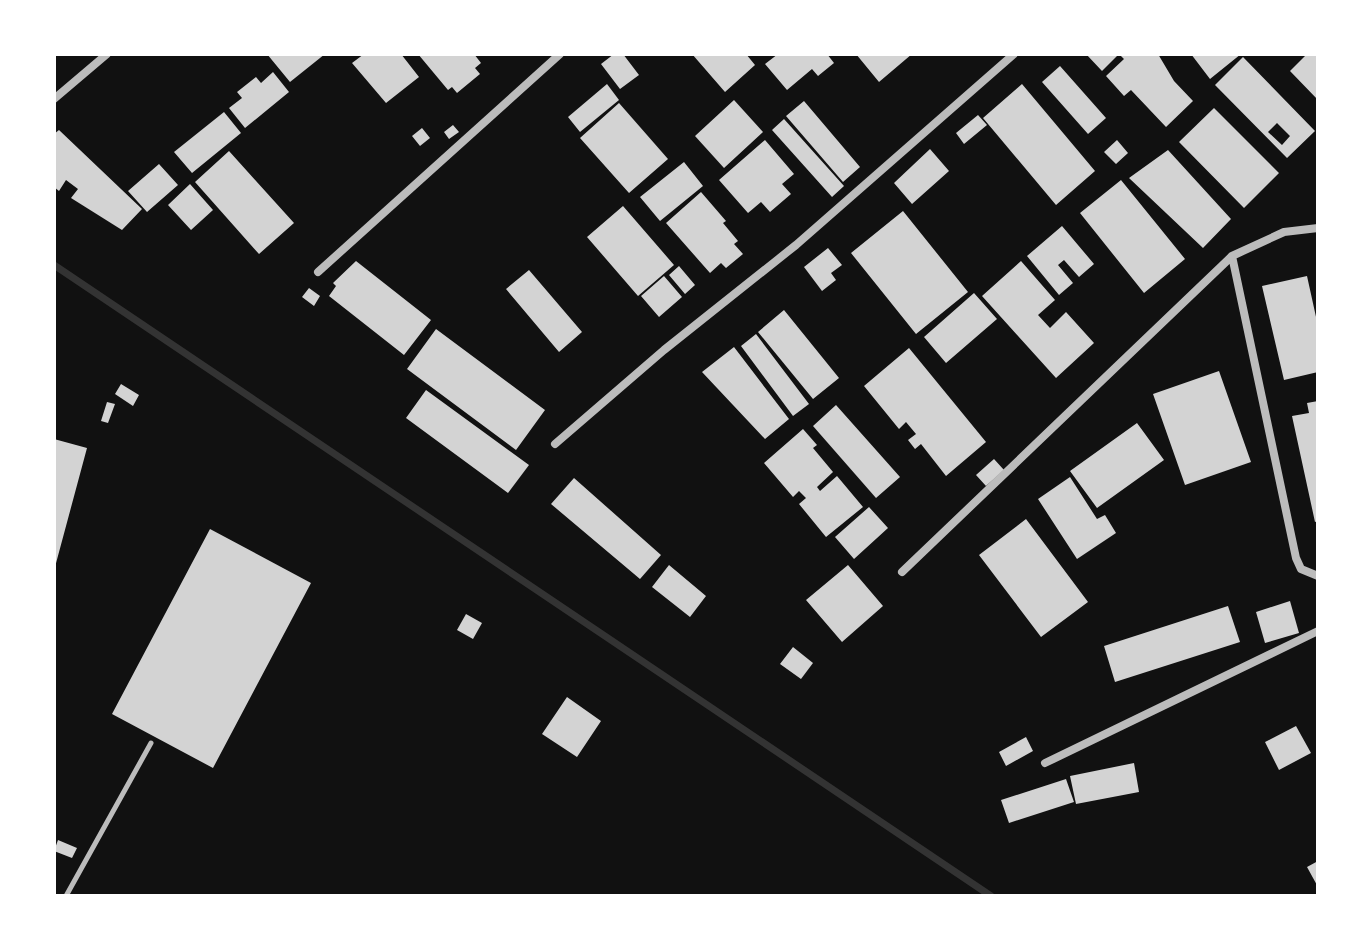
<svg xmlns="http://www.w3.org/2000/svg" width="1372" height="950" viewBox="0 0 1372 950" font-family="Overpass,sans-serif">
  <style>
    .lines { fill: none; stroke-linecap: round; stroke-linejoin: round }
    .stream { stroke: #333; stroke-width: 7 }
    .building { fill: #d3d3d3; fill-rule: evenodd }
    .service { stroke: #bcbcbc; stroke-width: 5 }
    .minor { stroke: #bcbcbc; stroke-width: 8 }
  </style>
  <rect width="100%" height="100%" fill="#111"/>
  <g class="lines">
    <!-- stream -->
    <path class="stream" d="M 54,265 L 991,896"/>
  </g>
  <!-- building -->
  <path class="building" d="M 267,54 L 325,54 L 290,82 Z
    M 364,54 L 401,54 L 419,77 L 386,103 L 352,63 Z
    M 418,54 L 474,54 L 481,63 L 475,68 L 480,74 L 457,93 L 452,87 L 448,90 Z
    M 614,54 L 623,54 L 639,75 L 620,89 L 601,64 Z
    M 692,54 L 746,54 L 755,65 L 725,92 Z
    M 778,54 L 827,54 L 834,63 L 818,76 L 812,69 L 787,90 L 765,64 Z
    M 856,54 L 912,54 L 879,82 Z
    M 1086,54 L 1158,54 L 1174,81 L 1193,101 L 1166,127 L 1131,90 L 1124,96 L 1106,76 L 1124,59 L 1119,54 L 1102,71 Z
    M 1191,54 L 1241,54 L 1210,79 Z
    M 1307,54 L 1318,54 L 1318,100 L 1290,71 Z
    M 1243,57 L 1315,131 L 1287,158 L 1215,85 ZM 1277,123 L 1290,136 L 1282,145 L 1268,132 Z
    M 1060,66 L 1106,118 L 1088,134 L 1042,82 Z
    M 273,72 L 289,92 L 245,128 L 229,108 L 242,98 L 237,92 L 256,77 L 261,83 Z
    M 607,84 L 619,100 L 580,132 L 568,117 Z
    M 1022,84 L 1095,171 L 1056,205 L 983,118 Z
    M 734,100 L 763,132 L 724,168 L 695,136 Z
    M 804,101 L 860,167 L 843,182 L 786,116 Z
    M 619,103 L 668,159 L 629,193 L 580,138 Z
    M 1214,108 L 1279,173 L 1244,208 L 1179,142 Z
    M 224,112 L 241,133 L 192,173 L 174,152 Z
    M 978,115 L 987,125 L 964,144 L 956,133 Z
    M 784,119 L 844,186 L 832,197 L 772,130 Z
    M 453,125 L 459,132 L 449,139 L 444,132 Z
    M 422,128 L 430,138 L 420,146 L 412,136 Z
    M 59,130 L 142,209 L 122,230 L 71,198 L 78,189 L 66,180 L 59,191 L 54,187 L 54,134 Z
    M 765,140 L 794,174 L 782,184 L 791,194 L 770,212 L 761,202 L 748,213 L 719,180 Z
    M 1117,140 L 1128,153 L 1116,164 L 1104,152 Z
    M 930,149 L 949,171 L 912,204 L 894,183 Z
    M 1168,150 L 1231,219 L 1203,248 L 1129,178 Z
    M 229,151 L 294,223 L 259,254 L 195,182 Z
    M 684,162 L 703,186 L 660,221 L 640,197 Z
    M 159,164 L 178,185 L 147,212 L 128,191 Z
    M 1121,180 L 1185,259 L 1144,293 L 1080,213 Z
    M 190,184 L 213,210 L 191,230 L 168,205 Z
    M 701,192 L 726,221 L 723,223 L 738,241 L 734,244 L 743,254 L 726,268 L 721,263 L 710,273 L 666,223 Z
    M 623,206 L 674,265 L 638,296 L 587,237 Z
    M 903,211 L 968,292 L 916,334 L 851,253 Z
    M 1062,226 L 1094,264 L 1079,277 L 1064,260 L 1058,265 L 1073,283 L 1059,295 L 1027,256 Z
    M 828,248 L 842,265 L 831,273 L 836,280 L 822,291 L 804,267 Z
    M 356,261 L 431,320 L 404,355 L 329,296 L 336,286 L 333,283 Z
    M 1021,261 L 1055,300 L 1038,315 L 1050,328 L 1066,312 L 1094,343 L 1056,378 L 982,296 Z
    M 679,266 L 695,285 L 685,294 L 669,275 Z
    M 529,270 L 582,332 L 559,352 L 506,289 Z
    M 664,276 L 682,297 L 659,317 L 641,296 Z
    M 1307,276 L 1318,326 L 1318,372 L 1284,380 L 1262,286 Z
    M 309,288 L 320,296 L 314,306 L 302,297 Z
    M 974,293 L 997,319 L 946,363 L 924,337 Z
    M 784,310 L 839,378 L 813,399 L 758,332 Z
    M 436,329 L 545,410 L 516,450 L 407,369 Z
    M 756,334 L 809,404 L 793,416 L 741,346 Z
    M 734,347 L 789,419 L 765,439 L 702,372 Z
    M 909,348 L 986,442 L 946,476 L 921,444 L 915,449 L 908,440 L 916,434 L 906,422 L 899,429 L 864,386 Z
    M 1219,371 L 1251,462 L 1185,485 L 1153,394 Z
    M 121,384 L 139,395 L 133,406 L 115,394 Z
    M 426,390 L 529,465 L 508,493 L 406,418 Z
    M 1318,401 L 1318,521 L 1315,522 L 1292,416 L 1309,413 L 1307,403 Z
    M 107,402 L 115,404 L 108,423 L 101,421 Z
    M 836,405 L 900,477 L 876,498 L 813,426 Z
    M 1137,423 L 1164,460 L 1097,508 L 1070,471 Z
    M 803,429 L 817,445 L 813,448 L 833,472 L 817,487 L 820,491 L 837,476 L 863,507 L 826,537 L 799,504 L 806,498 L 799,491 L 793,497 L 764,463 Z
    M 54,439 L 87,448 L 55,567 L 54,567 Z
    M 994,459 L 1004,470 L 986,486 L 976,475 Z
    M 1070,477 L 1097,519 L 1105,515 L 1116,533 L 1077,559 L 1038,499 Z
    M 574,478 L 661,555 L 640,579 L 551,504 Z
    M 869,507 L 888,528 L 854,559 L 835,537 Z
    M 1026,519 L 1088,602 L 1041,637 L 979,555 Z
    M 210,529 L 311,583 L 213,768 L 112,714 Z
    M 669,565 L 706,596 L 690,617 L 652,587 Z
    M 848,565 L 883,606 L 842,642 L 806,600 Z
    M 1290,601 L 1299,633 L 1265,643 L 1256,612 Z
    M 1228,606 L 1240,642 L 1115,682 L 1104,646 Z
    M 466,614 L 482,623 L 473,639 L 457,630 Z
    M 793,647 L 813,663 L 801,679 L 780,664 Z
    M 567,697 L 601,721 L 577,757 L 542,734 Z
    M 1296,726 L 1311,753 L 1279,770 L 1265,742 Z
    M 1026,737 L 1033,751 L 1006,766 L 999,752 Z
    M 1134,763 L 1139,792 L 1076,804 L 1070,776 Z
    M 1066,779 L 1074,802 L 1009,823 L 1001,800 Z
    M 58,840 L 77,848 L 72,858 L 54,851 Z
    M 1318,861 L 1318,887 L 1307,867 Z"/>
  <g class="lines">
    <!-- service -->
    <path class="service" d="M 66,896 L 151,743"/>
    <!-- minor -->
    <path class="minor" d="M 54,99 L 107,54
      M 1232,256 L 1296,558 L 1301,569 L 1318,576
      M 318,272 L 560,54
      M 555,444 L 664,350 L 796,245 L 1014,54
      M 902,572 L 1232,256 L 1284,232 L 1318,228
      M 1045,763 L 1318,631"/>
  </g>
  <!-- border -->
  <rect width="1372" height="950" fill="none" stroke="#ffffff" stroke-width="112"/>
</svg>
